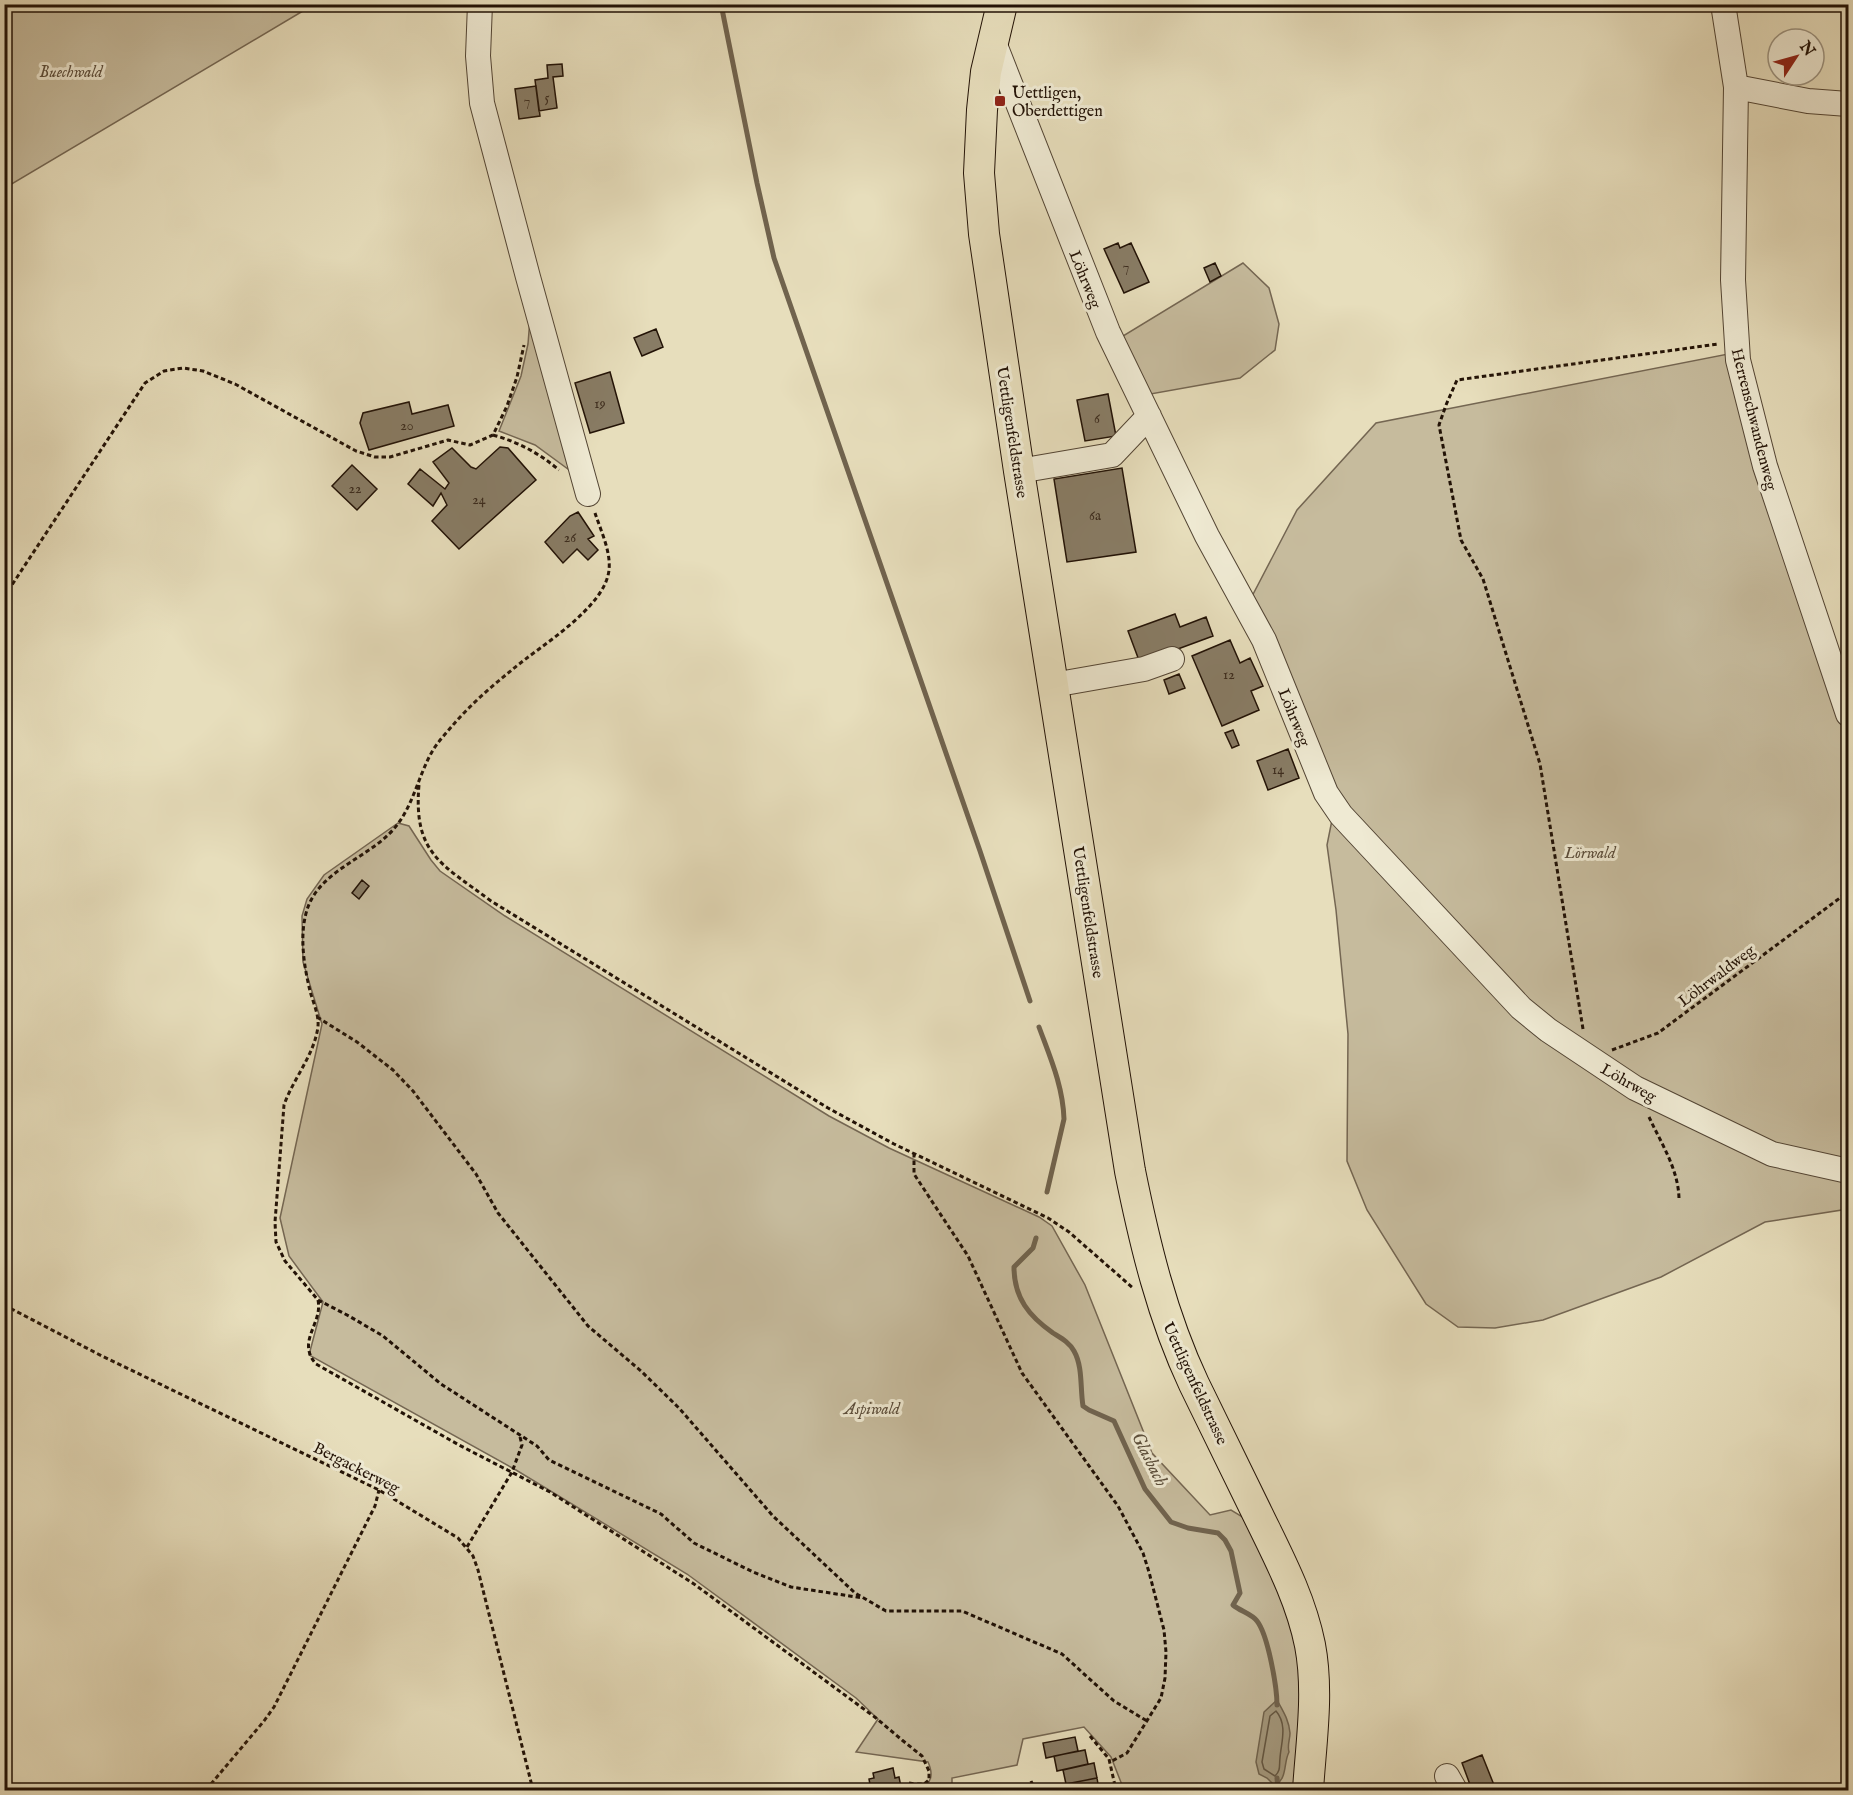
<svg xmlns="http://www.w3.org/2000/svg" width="1853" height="1795" viewBox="0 0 1853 1795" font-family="'IM FELL English',serif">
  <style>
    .green { fill: #c6bb9d; stroke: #746652; stroke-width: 1.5 }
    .water { fill: #a4997e; stroke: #70634e; stroke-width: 1.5 }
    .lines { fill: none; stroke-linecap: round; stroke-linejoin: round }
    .shore { stroke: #635642; stroke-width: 1.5 }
    .stream { stroke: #70634e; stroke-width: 5 }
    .building { fill: #887c65; stroke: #221206; stroke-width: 1.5 }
    .minor-casing { stroke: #534534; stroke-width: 26 }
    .major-casing { stroke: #221206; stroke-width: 32 }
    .path { stroke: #221206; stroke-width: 3; stroke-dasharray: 4.5 3; stroke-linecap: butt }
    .minor { stroke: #efead3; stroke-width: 24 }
    .major { stroke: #e7debc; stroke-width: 30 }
    .poi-dot { fill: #8f2418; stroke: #efead3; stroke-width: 2 }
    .labels { text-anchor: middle; stroke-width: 6; stroke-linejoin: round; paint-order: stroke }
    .number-label { font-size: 14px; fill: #3c2c1e }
    .park-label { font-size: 16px; font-style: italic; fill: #5b4d3b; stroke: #efead3 }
    .poi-label { font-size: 16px; fill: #221206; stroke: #efead3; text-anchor: start }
    .street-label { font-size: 16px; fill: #221206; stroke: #efead3 }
    .water-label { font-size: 18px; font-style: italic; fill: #5c4f3c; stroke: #efead3 }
  </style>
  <rect width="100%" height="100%" fill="#e7debc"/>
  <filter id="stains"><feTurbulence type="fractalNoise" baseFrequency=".00333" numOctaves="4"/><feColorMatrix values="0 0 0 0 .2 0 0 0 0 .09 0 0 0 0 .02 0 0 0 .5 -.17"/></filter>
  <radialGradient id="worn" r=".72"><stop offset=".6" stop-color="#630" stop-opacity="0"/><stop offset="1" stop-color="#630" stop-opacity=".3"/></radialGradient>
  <!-- green -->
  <path class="green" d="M 5,4 L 313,4 L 313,5 L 5,188 Z
    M 1243,263 L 1269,288 L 1279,324 L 1275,350 L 1240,378 L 1145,395 L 1118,339 Z
    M 531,306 L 572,472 L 535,445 L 499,431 L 521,376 L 528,344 Z
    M 1728,354 L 1848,737 L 1848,1209 L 1765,1222 L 1661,1277 L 1543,1320 L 1495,1328 L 1458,1327 L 1426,1304 L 1367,1210 L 1347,1161 L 1348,1034 L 1336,910 L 1327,845 L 1333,815 L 1249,602 L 1297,510 L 1376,423 Z
    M 398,823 L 409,826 L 431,860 L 440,871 L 505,916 L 829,1116 L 889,1148 L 1039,1217 L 1052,1226 L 1085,1285 L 1152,1453 L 1210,1515 L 1231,1510 L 1246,1519 L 1261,1536 L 1302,1656 L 1297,1790 L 1124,1790 L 1111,1757 L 1084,1727 L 1023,1739 L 1017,1765 L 952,1778 L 952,1790 L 918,1790 L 919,1786 C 933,1785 933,1773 928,1762 L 856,1752 L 878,1719 L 856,1698 L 687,1574 L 516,1470 L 309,1355 L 323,1302 L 289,1256 L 280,1218 L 322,1024 L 303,962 L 302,916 L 307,899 L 324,875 Z"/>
  <!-- water -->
  <path class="water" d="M 1277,1700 C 1283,1711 1289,1720 1290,1733 C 1290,1740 1287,1745 1289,1752 C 1283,1764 1288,1777 1275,1786 L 1267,1778 L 1259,1774 L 1256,1762 L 1264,1712 Z"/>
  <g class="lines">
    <!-- shore -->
    <path class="shore" d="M 1276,1711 C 1288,1725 1281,1743 1280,1758 C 1279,1766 1281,1770 1275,1776 L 1264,1769 L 1262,1762 L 1270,1716 Z"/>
    <!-- stream -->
    <path class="stream" d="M 721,4 L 757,183 L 774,258 L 980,851 L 1030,1001
      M 1039,1027 C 1050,1057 1063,1086 1064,1119 L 1047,1192
      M 1036,1238 L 1033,1248 L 1014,1267 C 1014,1298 1029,1316 1053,1333 C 1061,1338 1069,1342 1074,1351 C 1083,1367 1080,1388 1083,1406 L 1089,1410 L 1114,1421 L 1145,1489 L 1171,1522 L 1188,1528 L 1218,1533 L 1225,1540 L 1231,1551 L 1240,1593 L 1233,1605 C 1240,1611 1252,1614 1257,1621 C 1268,1635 1277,1687 1277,1705
      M 1277,1778 L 1278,1790"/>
  </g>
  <!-- building -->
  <path class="building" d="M 562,64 L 563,76 L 553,77 L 557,108 L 539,111 L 535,80 L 548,78 L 547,65 Z
    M 536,86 L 540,116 L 519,119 L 515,89 Z
    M 1118,243 L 1120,248 L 1131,243 L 1149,282 L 1124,293 L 1104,249 Z
    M 1215,263 L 1221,276 L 1210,282 L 1204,268 Z
    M 656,329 L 663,347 L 642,356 L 634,338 Z
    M 610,372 L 624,423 L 590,433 L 575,383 Z
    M 1108,394 L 1116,436 L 1085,441 L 1077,400 Z
    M 409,402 L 412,414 L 448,405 L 454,426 L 369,450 L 360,423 L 363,413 Z
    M 500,447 L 508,448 L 536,480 L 459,549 L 432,521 L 447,505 L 441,493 L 433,506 L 408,484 L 420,469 L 445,489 L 449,483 L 433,462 L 452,448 L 471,467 L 476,469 Z
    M 352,465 L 377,489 L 357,510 L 332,486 Z
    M 1122,468 L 1136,552 L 1067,562 L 1054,479 Z
    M 578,512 L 594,536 L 588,539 L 598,550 L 588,560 L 577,549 L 563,563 L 545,542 L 570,516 Z
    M 1175,614 L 1180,627 L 1206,617 L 1213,636 L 1140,663 L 1128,631 Z
    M 1230,640 L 1240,663 L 1250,658 L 1263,686 L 1251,691 L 1259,710 L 1222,726 L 1192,656 Z
    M 1179,674 L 1185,688 L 1169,694 L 1164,680 Z
    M 1233,730 L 1239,745 L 1232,748 L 1225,733 Z
    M 1288,749 L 1299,778 L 1268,790 L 1257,761 Z
    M 362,880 L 369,886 L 359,899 L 352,893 Z
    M 1075,1737 L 1078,1751 L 1046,1758 L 1043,1743 Z
    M 1085,1750 L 1088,1764 L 1057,1771 L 1054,1756 Z
    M 1482,1755 L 1496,1790 L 1472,1790 L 1462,1763 Z
    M 1094,1763 L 1097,1778 L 1066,1784 L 1063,1770 Z
    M 893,1768 L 895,1778 L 899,1777 L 901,1787 L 871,1790 L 869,1779 L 874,1778 L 873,1773 Z
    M 1097,1778 L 1099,1790 L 1067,1790 L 1066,1784 Z
    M 1021,1784 L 1023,1790 L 991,1790 Z"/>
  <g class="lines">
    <!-- minor casing -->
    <g class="minor-casing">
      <path id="minor" d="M 480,4 L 478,56 L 482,103 L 528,277 L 588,494
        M 1723,4 L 1736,87 L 1733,280 L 1738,360 L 1765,466 L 1848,714
        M 993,40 L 1108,332 L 1207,536 L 1264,640 L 1326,793 L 1341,815 L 1521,1008 L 1548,1030 L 1635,1088 L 1772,1154 L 1848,1171
        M 1736,87 L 1808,101 L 1848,104
        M 1019,471 L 1112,455 L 1149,416
        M 1053,685 L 1144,669 L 1172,659
        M 1447,1776 L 1455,1790"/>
    </g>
    <!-- major casing -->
    <g class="major-casing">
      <path id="major" d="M 1002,4 L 986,72 L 982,110 L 979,173 L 984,234 L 1019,471 L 1130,1171 C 1145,1245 1162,1316 1194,1384 C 1216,1429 1238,1474 1260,1519 C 1280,1560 1301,1600 1310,1645 C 1319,1692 1311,1743 1308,1790"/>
    </g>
    <!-- path -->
    <path class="path" d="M 493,435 C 518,442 539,453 559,470
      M 595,513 C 601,531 611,552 609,570 C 605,608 540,646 513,669 C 492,686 470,705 453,725 C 446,733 438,742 433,750 C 417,777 413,811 389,834 C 364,859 318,873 307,910 C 299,935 304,966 310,991 C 313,1002 319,1015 318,1026 C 315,1054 293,1079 284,1105 L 275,1222 L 276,1242 L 285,1261 L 318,1300 L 349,1316 L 383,1336 L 441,1384 L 537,1446 L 549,1460 L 661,1514 L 694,1543 L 753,1572 L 791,1587 L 863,1598
      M 4,597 L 145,383 L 164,371 L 183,368 L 203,371 L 235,384 L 356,451 L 375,457 L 390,457 L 448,440 L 470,445 L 493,435 L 507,406 L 517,377 L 524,345
      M 419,785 C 413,854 442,864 491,901 L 828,1108 L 894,1144 L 1048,1218 L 1069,1232 L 1133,1288
      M 317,1017 L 357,1042 L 393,1070 L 413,1091 L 476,1174 L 498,1213 L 588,1326 L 641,1371 L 679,1408 L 773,1516 L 855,1593 L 886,1611 L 962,1611 L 1062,1654 L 1114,1701 L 1147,1721
      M 1583,1029 L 1540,764 L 1483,579 L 1461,540 L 1439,425 L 1446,405 L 1457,380 L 1718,344
      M 1612,1050 L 1658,1033 L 1848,892
      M 1649,1117 C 1661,1143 1679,1170 1679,1200
      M 914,1153 L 914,1174 L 968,1256 L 1022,1373 L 1118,1506 L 1143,1553 L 1149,1572 L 1164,1630 L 1166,1652 L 1165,1678 L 1161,1698 L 1127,1753 L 1110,1762
      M 318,1300 C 323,1324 296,1341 316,1364 L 459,1445 L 550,1492 L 694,1584 L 876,1718 L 902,1740 L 922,1756 L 929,1771 L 929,1780 L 924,1784 L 915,1784
      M 4,1305 L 102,1356 L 379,1490 L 458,1538 L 473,1556 L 478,1570 L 533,1790
      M 4,1321 L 11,1309
      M 467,1547 L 512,1472 L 522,1445 L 520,1437
      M 1090,1736 L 1109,1759 L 1116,1790
      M 1031,1781 L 1035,1790
      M 909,1783 L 915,1784 L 914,1790
      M 206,1790 L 264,1721 L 274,1707 L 375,1506 L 379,1490"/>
    <!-- minor -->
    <use href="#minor" class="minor"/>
    <!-- major -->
    <use href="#major" class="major"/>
  </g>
  <!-- markers -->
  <rect class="poi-dot" x="994" y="95" width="12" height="12" rx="3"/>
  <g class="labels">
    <!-- number labels -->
    <g class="number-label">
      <text x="547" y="102">5</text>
      <text x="527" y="105">7</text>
      <text x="1126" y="271">7</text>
      <text x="600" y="408">19</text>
      <text x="1097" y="423">6</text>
      <text x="407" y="430">20</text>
      <text x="355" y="493">22</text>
      <text x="479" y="504">24</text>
      <text x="1095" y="520">6a</text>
      <text x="570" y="542">26</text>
      <text x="1229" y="679">12</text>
      <text x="1278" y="774">14</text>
    </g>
    <!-- park labels -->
    <g class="park-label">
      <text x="71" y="77">Buechwald</text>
      <text x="1590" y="858">Lörwald</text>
      <text x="872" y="1414">Aspiwald</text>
    </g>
    <!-- poi labels -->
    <g class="poi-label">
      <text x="1012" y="98">Uettligen,<tspan x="1012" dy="18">Oberdettigen</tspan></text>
    </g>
    <!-- street labels -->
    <g class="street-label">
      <text transform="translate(1086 279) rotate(68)" y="6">Löhrweg</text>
      <text transform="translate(1755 419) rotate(76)" y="6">Herrenschwandenweg</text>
      <text transform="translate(1013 432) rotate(81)" y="6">Uettligenfeldstrasse</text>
      <text transform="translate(1295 717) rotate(68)" y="6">Löhrweg</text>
      <text transform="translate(1089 912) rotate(81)" y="6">Uettligenfeldstrasse</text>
      <text transform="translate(1716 975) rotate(-37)" y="6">Löhrwaldweg</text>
      <text transform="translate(1629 1082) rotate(30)" y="6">Löhrweg</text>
      <text transform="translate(1196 1383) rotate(65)" y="6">Uettligenfeldstrasse</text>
      <text transform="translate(357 1467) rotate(27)" y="6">Bergackerweg</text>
    </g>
    <!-- water labels -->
    <g class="water-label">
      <text transform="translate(1150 1459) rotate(63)" y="6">Glasbach</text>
    </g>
  </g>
  <!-- margin -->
  <rect width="1853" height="1795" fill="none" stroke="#e7debc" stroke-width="24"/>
  <rect x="6" y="6" width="1841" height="1783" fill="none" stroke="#221206" stroke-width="3"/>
  <rect x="12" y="12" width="1829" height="1771" fill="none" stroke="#221206" stroke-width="1.5"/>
  <!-- north arrow -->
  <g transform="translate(1796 57) rotate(54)"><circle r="28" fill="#efead3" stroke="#9d9481" stroke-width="1.5"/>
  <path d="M0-4.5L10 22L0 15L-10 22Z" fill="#8f2418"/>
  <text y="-9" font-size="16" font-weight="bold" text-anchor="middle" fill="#221206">N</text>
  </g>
  <rect width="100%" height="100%" filter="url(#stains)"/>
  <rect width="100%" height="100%" fill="url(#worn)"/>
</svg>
